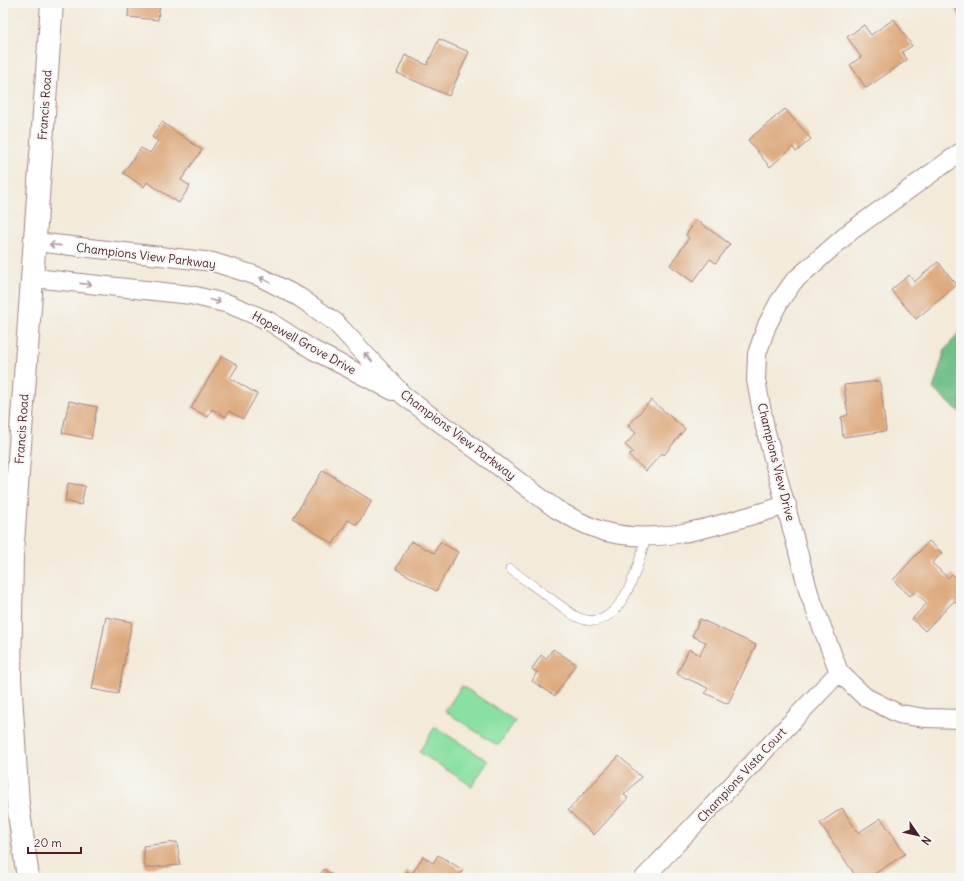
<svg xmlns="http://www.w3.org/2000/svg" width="964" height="881" viewBox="0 0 964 881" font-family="Delius,sans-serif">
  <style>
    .green { fill: #8ae0a2; stroke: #6a8066 }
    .forest { fill: #6fbe88; stroke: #5c6e5a }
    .building { fill: #dda97d }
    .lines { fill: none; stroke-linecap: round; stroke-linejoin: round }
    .service-casing { stroke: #9e8482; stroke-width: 10 }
    .minor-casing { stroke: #9e8482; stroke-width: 20 }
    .tertiary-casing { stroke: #9e8482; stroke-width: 24 }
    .service { stroke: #fff; stroke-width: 9 }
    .minor { stroke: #fff; stroke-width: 18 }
    .tertiary { stroke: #fff; stroke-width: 22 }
    .oneway { stroke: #ae9aa0 }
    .labels { text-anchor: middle; stroke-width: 4; stroke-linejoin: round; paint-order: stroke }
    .street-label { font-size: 12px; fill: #4a1f2b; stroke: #f6f6f2 }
  </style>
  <rect width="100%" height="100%" fill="#f6f6f2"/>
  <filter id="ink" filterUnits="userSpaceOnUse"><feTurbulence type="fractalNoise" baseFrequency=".025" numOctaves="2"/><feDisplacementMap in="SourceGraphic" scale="8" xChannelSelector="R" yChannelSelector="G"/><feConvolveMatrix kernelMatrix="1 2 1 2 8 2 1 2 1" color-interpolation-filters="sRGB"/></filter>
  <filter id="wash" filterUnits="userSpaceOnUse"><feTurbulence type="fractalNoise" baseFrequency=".012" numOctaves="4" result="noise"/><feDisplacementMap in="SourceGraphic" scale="16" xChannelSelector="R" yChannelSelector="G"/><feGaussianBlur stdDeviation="0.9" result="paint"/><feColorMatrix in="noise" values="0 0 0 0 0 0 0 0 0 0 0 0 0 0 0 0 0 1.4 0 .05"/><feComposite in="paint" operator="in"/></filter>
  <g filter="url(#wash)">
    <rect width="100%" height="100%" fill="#f3ead9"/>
    <!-- green -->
    <path class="green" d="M 462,686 L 515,721 L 498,746 L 445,711 Z
      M 435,727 L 488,761 L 472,786 L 419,752 Z"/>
    <!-- forest -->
    <path class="forest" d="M 961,330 L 961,413 L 933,389 L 945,350 Z"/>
    <g id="blocks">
      <!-- building -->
      <path class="building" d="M 129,3 L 160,3 L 158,20 L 128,17 Z
        M 961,3 L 961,18 L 954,7 Z
        M 894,19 L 912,46 L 902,52 L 907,60 L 866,88 L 850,65 L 861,57 L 847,37 L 864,25 L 871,35 Z
        M 439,39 L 469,52 L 449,96 L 397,73 L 405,55 L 427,65 Z
        M 785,109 L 811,139 L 796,152 L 793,147 L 770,167 L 748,140 Z
        M 162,122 L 202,150 L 181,180 L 190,186 L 179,203 L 147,182 L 144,187 L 123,173 L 141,148 L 150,153 L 158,141 L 152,137 Z
        M 696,220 L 730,244 L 716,263 L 710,259 L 693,282 L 670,265 L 689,238 L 686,235 Z
        M 938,262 L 957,285 L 916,319 L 891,290 L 909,275 L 914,282 Z
        M 222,356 L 238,365 L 230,378 L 257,394 L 243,419 L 229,411 L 226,417 L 212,409 L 208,417 L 191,408 Z
        M 880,381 L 886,431 L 843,437 L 841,417 L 848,415 L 844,385 Z
        M 651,400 L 685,429 L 664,455 L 662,453 L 646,471 L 629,456 L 633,452 L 625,445 L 636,433 L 628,426 Z
        M 69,401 L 97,407 L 91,439 L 62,433 Z
        M 323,470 L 372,501 L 357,525 L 348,520 L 333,544 L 293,518 Z
        M 68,483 L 85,486 L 81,505 L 65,501 Z
        M 411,541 L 434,553 L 440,542 L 458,552 L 436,591 L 396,569 Z
        M 929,541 L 942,553 L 932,563 L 948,578 L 952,574 L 961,582 L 961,608 L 954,601 L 925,631 L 912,619 L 927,603 L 915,592 L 910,596 L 893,580 Z
        M 106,617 L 132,622 L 118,694 L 92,689 Z
        M 700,619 L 756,645 L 728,704 L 705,693 L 708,688 L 677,674 L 689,649 L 700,655 L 706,642 L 692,636 Z
        M 553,649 L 576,664 L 555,696 L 532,681 L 537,672 L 532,669 L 541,655 L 546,659 Z
        M 619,756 L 641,777 L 624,795 L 628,798 L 594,835 L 568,810 Z
        M 842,808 L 858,833 L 881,818 L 905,854 L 868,878 L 857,878 L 820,823 Z
        M 177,842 L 180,865 L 145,868 L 143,846 Z
        M 438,855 L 463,870 L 458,878 L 403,878 L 407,871 L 412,874 L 423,856 L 433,863 Z
        M 324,869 L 337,878 L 318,878 Z"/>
    </g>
  </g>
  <g filter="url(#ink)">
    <use href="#blocks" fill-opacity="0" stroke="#9e8482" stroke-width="1"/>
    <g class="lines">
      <!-- service casing -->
      <g class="service-casing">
        <path id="service" d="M 510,569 C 525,580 541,591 557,603 C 563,607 570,613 577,617 C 620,638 639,565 646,536"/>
      </g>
      <!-- minor casing -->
      <g class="minor-casing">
        <path id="minor" d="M 961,152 L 851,231 L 794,281 L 779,302 L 767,325 L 757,354 L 756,380 L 765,428 L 809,593 L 839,672 L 865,697 L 899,714 L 925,718 L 961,719
          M 36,242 L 213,262 L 260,277 L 299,297 L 335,322 L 404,396 L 556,509 C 572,518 588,527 606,532 C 667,547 729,521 787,505
          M 34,278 L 191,295 L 229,304 L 269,321 L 313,350 L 393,391
          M 644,878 L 839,672"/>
      </g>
      <!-- tertiary casing -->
      <g class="tertiary-casing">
        <path id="tertiary" d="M 28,878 L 18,805 L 10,678 L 12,556 L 52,3"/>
      </g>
      <!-- service -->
      <use href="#service" class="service"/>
      <!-- minor -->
      <use href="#minor" class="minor"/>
      <!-- tertiary -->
      <use href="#tertiary" class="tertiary"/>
    </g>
    <!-- one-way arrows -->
    <defs><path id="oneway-shaft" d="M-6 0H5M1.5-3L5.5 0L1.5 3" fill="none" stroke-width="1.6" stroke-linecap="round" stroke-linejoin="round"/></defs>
    <g class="oneway">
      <use href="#oneway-shaft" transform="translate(55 245) rotate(-174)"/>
      <use href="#oneway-shaft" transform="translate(265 280) rotate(-154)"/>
      <use href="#oneway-shaft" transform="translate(86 284) rotate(6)"/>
      <use href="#oneway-shaft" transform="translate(215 301) rotate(14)"/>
      <use href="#oneway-shaft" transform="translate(368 357) rotate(-133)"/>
    </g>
  </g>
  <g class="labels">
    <!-- street labels -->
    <g class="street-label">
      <text transform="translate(45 105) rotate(-86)" y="4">Francis Road</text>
      <text transform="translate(146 256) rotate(7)" y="4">Champions View Parkway</text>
      <text transform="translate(304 343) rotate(29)" y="4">Hopewell Grove Drive</text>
      <text transform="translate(22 429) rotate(-86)" y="4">Francis Road</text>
      <text transform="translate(458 435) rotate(37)" y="4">Champions View Parkway</text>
      <text transform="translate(776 462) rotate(76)" y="4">Champions View Drive</text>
      <text transform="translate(742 775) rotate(-47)" y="4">Champions Vista Court</text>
    </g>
  </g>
  <!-- margin -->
  <rect width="964" height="881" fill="none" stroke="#f6f6f2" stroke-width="16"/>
  <!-- north arrow -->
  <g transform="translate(918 835) rotate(124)" stroke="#f6f6f2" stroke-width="3" paint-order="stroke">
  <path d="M0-3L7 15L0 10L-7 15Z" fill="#4a1f2b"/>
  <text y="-6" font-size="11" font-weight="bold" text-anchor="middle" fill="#4a1f2b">N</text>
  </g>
  <!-- scale -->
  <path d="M28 847v6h53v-6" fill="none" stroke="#4a1f2b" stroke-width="2"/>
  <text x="34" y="847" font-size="12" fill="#4a1f2b" stroke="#f6f6f2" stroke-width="3" paint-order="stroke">20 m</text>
</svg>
